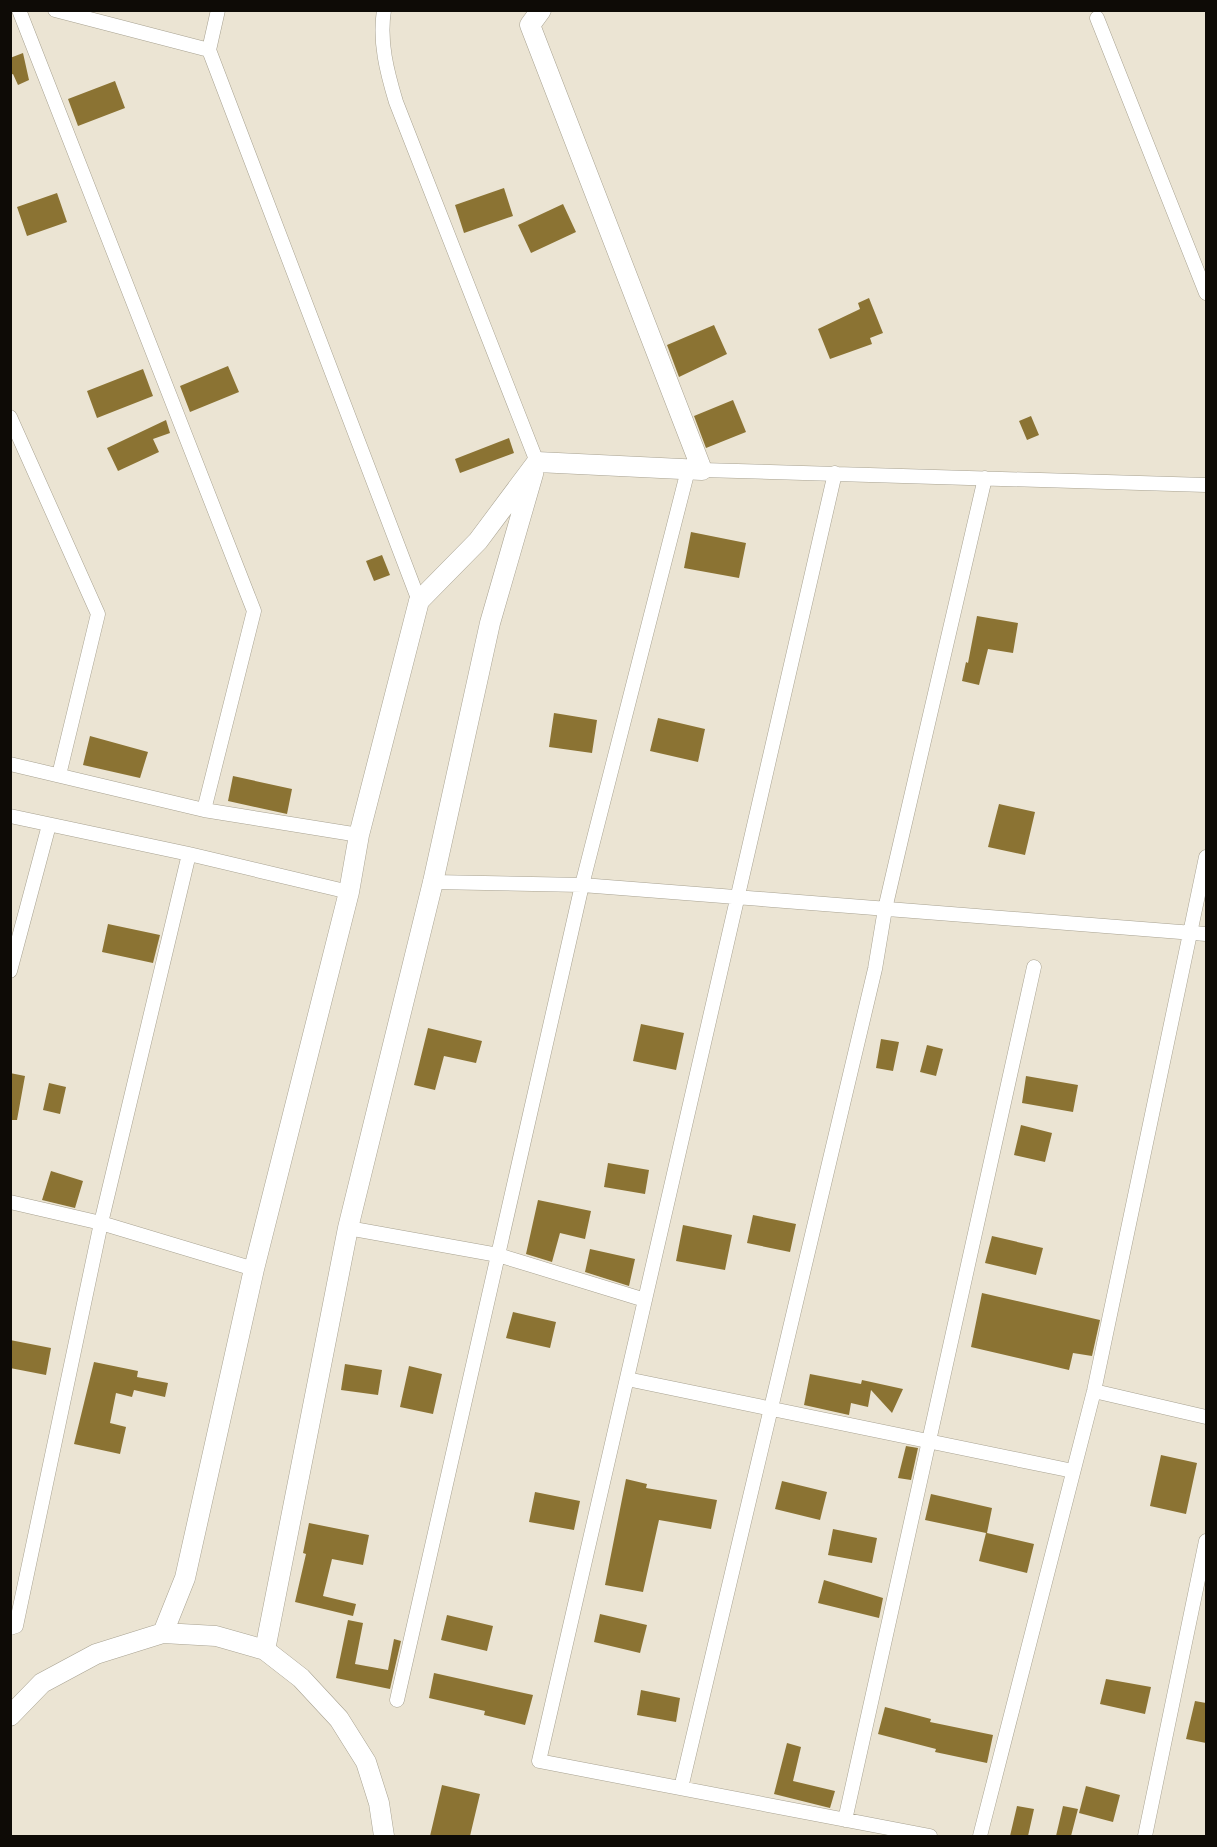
<svg xmlns="http://www.w3.org/2000/svg" width="1217" height="1847" viewBox="0 0 1217 1847" font-family="'Source Sans 3',sans-serif">
  <style>
    .building { fill: #8b7333 }
    .lines { fill: none; stroke-linecap: round; stroke-linejoin: round }
    .street-casing { stroke: #a8a291; stroke-width: 15 }
    .secondary-casing { stroke: #a8a291; stroke-width: 21 }
    .street { stroke: #fff; stroke-width: 14 }
    .secondary { stroke: #fff; stroke-width: 20 }
  </style>
  <rect width="100%" height="100%" fill="#ebe4d3"/>
  <!-- building -->
  <path class="building" d="M 23,53 L 29,80 L 18,85 L 13,74 L 10,75 L 10,58 Z
    M 115,81 L 125,108 L 78,126 L 68,99 Z
    M 504,188 L 513,216 L 464,233 L 455,205 Z
    M 57,193 L 67,222 L 27,236 L 17,207 Z
    M 563,204 L 576,232 L 531,253 L 518,225 Z
    M 869,298 L 883,333 L 870,338 L 872,344 L 830,359 L 818,329 L 860,309 L 858,303 Z
    M 714,325 L 727,354 L 679,377 L 667,345 Z
    M 228,366 L 239,392 L 190,412 L 180,386 Z
    M 143,369 L 153,396 L 97,418 L 87,391 Z
    M 733,400 L 746,432 L 706,448 L 694,416 Z
    M 1031,416 L 1039,435 L 1027,440 L 1019,421 Z
    M 166,420 L 170,433 L 153,439 L 159,452 L 118,471 L 107,448 Z
    M 509,438 L 514,453 L 460,473 L 455,459 Z
    M 691,532 L 746,543 L 739,578 L 684,568 Z
    M 382,555 L 390,575 L 374,581 L 366,561 Z
    M 977,616 L 1018,623 L 1013,653 L 988,649 L 979,685 L 962,681 L 966,662 L 968,663 Z
    M 554,713 L 597,720 L 592,753 L 549,747 Z
    M 658,718 L 705,729 L 698,762 L 650,751 Z
    M 90,736 L 148,752 L 140,778 L 83,765 Z
    M 233,776 L 292,789 L 287,814 L 228,801 Z
    M 999,804 L 1035,812 L 1025,855 L 988,847 Z
    M 108,924 L 160,935 L 153,963 L 102,952 Z
    M 641,1024 L 684,1033 L 676,1070 L 633,1061 Z
    M 428,1028 L 482,1041 L 476,1063 L 444,1056 L 435,1090 L 414,1085 Z
    M 881,1039 L 899,1042 L 893,1071 L 876,1068 Z
    M 927,1045 L 943,1049 L 936,1076 L 920,1072 Z
    M 10,1073 L 25,1076 L 17,1120 L 10,1120 Z
    M 1026,1076 L 1078,1085 L 1073,1112 L 1022,1103 Z
    M 49,1083 L 66,1087 L 60,1114 L 43,1110 Z
    M 1021,1125 L 1052,1133 L 1045,1162 L 1014,1155 Z
    M 608,1163 L 649,1170 L 645,1194 L 604,1187 Z
    M 51,1171 L 83,1181 L 75,1208 L 42,1200 Z
    M 538,1200 L 591,1211 L 585,1239 L 560,1233 L 552,1262 L 526,1254 Z
    M 753,1215 L 796,1224 L 790,1252 L 747,1243 Z
    M 683,1225 L 732,1235 L 725,1270 L 676,1261 Z
    M 992,1236 L 1043,1248 L 1036,1275 L 985,1263 Z
    M 590,1249 L 635,1259 L 629,1286 L 585,1272 Z
    M 982,1293 L 1100,1320 L 1092,1356 L 1073,1353 L 1069,1370 L 971,1347 Z
    M 513,1312 L 556,1322 L 550,1348 L 506,1338 Z
    M 10,1340 L 51,1348 L 46,1375 L 10,1368 Z
    M 94,1362 L 138,1371 L 137,1377 L 168,1383 L 165,1397 L 134,1390 L 132,1397 L 116,1393 L 110,1423 L 126,1427 L 120,1454 L 74,1444 Z
    M 345,1364 L 382,1370 L 378,1395 L 341,1390 Z
    M 409,1366 L 442,1374 L 433,1414 L 400,1407 Z
    M 810,1374 L 861,1384 L 862,1380 L 903,1389 L 892,1413 L 871,1390 L 868,1407 L 851,1403 L 849,1415 L 804,1405 Z
    M 906,1446 L 918,1448 L 911,1480 L 898,1478 Z
    M 1161,1455 L 1197,1463 L 1186,1514 L 1150,1506 Z
    M 626,1479 L 647,1484 L 646,1488 L 717,1500 L 711,1529 L 659,1520 L 643,1592 L 605,1585 Z
    M 782,1481 L 827,1492 L 820,1520 L 775,1509 Z
    M 535,1492 L 580,1501 L 574,1530 L 529,1522 Z
    M 931,1494 L 992,1508 L 987,1533 L 1034,1544 L 1027,1573 L 979,1561 L 986,1533 L 925,1520 Z
    M 309,1523 L 369,1535 L 363,1565 L 332,1559 L 323,1596 L 356,1604 L 353,1616 L 295,1602 L 306,1554 L 303,1553 Z
    M 833,1529 L 877,1538 L 872,1563 L 828,1555 Z
    M 824,1580 L 883,1598 L 879,1618 L 818,1603 Z
    M 600,1614 L 647,1625 L 640,1653 L 594,1642 Z
    M 447,1615 L 493,1626 L 487,1651 L 441,1640 Z
    M 348,1620 L 363,1623 L 355,1664 L 388,1670 L 394,1639 L 401,1641 L 390,1689 L 336,1678 Z
    M 434,1673 L 533,1695 L 525,1725 L 484,1715 L 485,1711 L 429,1698 Z
    M 1106,1679 L 1151,1687 L 1145,1714 L 1100,1704 Z
    M 641,1690 L 680,1698 L 676,1722 L 637,1715 Z
    M 1195,1701 L 1206,1703 L 1206,1743 L 1186,1739 Z
    M 885,1707 L 931,1719 L 930,1722 L 993,1735 L 987,1763 L 935,1752 L 936,1749 L 878,1734 Z
    M 787,1743 L 801,1747 L 793,1781 L 835,1791 L 830,1808 L 774,1794 Z
    M 442,1785 L 480,1794 L 470,1836 L 430,1836 Z
    M 1086,1786 L 1120,1795 L 1113,1822 L 1079,1813 Z
    M 1017,1806 L 1034,1809 L 1028,1836 L 1010,1836 Z
    M 1063,1806 L 1078,1809 L 1071,1836 L 1056,1836 Z"/>
  <g class="lines">
    <!-- street casing -->
    <g class="street-casing">
      <path id="street" d="M 19,10 L 254,611 L 204,810
        M 55,10 L 209,50
        M 218,10 L 209,50 L 419,601
        M 384,10 C 379,42 387,72 396,102 L 537,462
        M 1097,18 L 1206,293
        M 10,417 L 98,614 L 59,775
        M 702,470 L 1206,485
        M 835,473 L 539,1761 L 930,1836
        M 10,764 L 204,810 L 359,835
        M 10,816 L 189,854 L 349,892
        M 433,882 L 582,885 L 1206,934
        M 10,971 L 49,825
        M 10,1202 L 101,1223 L 254,1269
        M 348,1228 L 498,1255 L 645,1300
        M 627,1379 L 1073,1471
        M 1094,1391 L 1206,1417
        M 10,1628 L 16,1626 L 101,1223 L 189,854
        M 397,1700 L 582,885 L 688,470
        M 681,1788 L 875,969 L 885,909 L 985,478
        M 845,1820 L 1034,967
        M 980,1836 L 1094,1391 L 1206,857
        M 1145,1836 L 1206,1541"/>
    </g>
    <!-- secondary casing -->
    <g class="secondary-casing">
      <path id="secondary" d="M 537,462 L 702,470 L 530,25 L 541,10
        M 163,1633 L 185,1578 L 254,1269 L 349,892 L 359,835 L 419,601 L 478,541 L 537,462
        M 265,1650 L 348,1228 L 433,882 L 490,623 L 533,474
        M 10,1716 L 42,1683 L 96,1654 L 163,1633 L 216,1636 L 265,1650 L 301,1678 L 339,1719 L 366,1762 L 379,1803 L 384,1836"/>
    </g>
    <!-- street -->
    <use href="#street" class="street"/>
    <!-- secondary -->
    <use href="#secondary" class="secondary"/>
  </g>
  <!-- border -->
  <rect width="1217" height="1847" fill="none" stroke="#0e0b06" stroke-width="24"/>
</svg>
